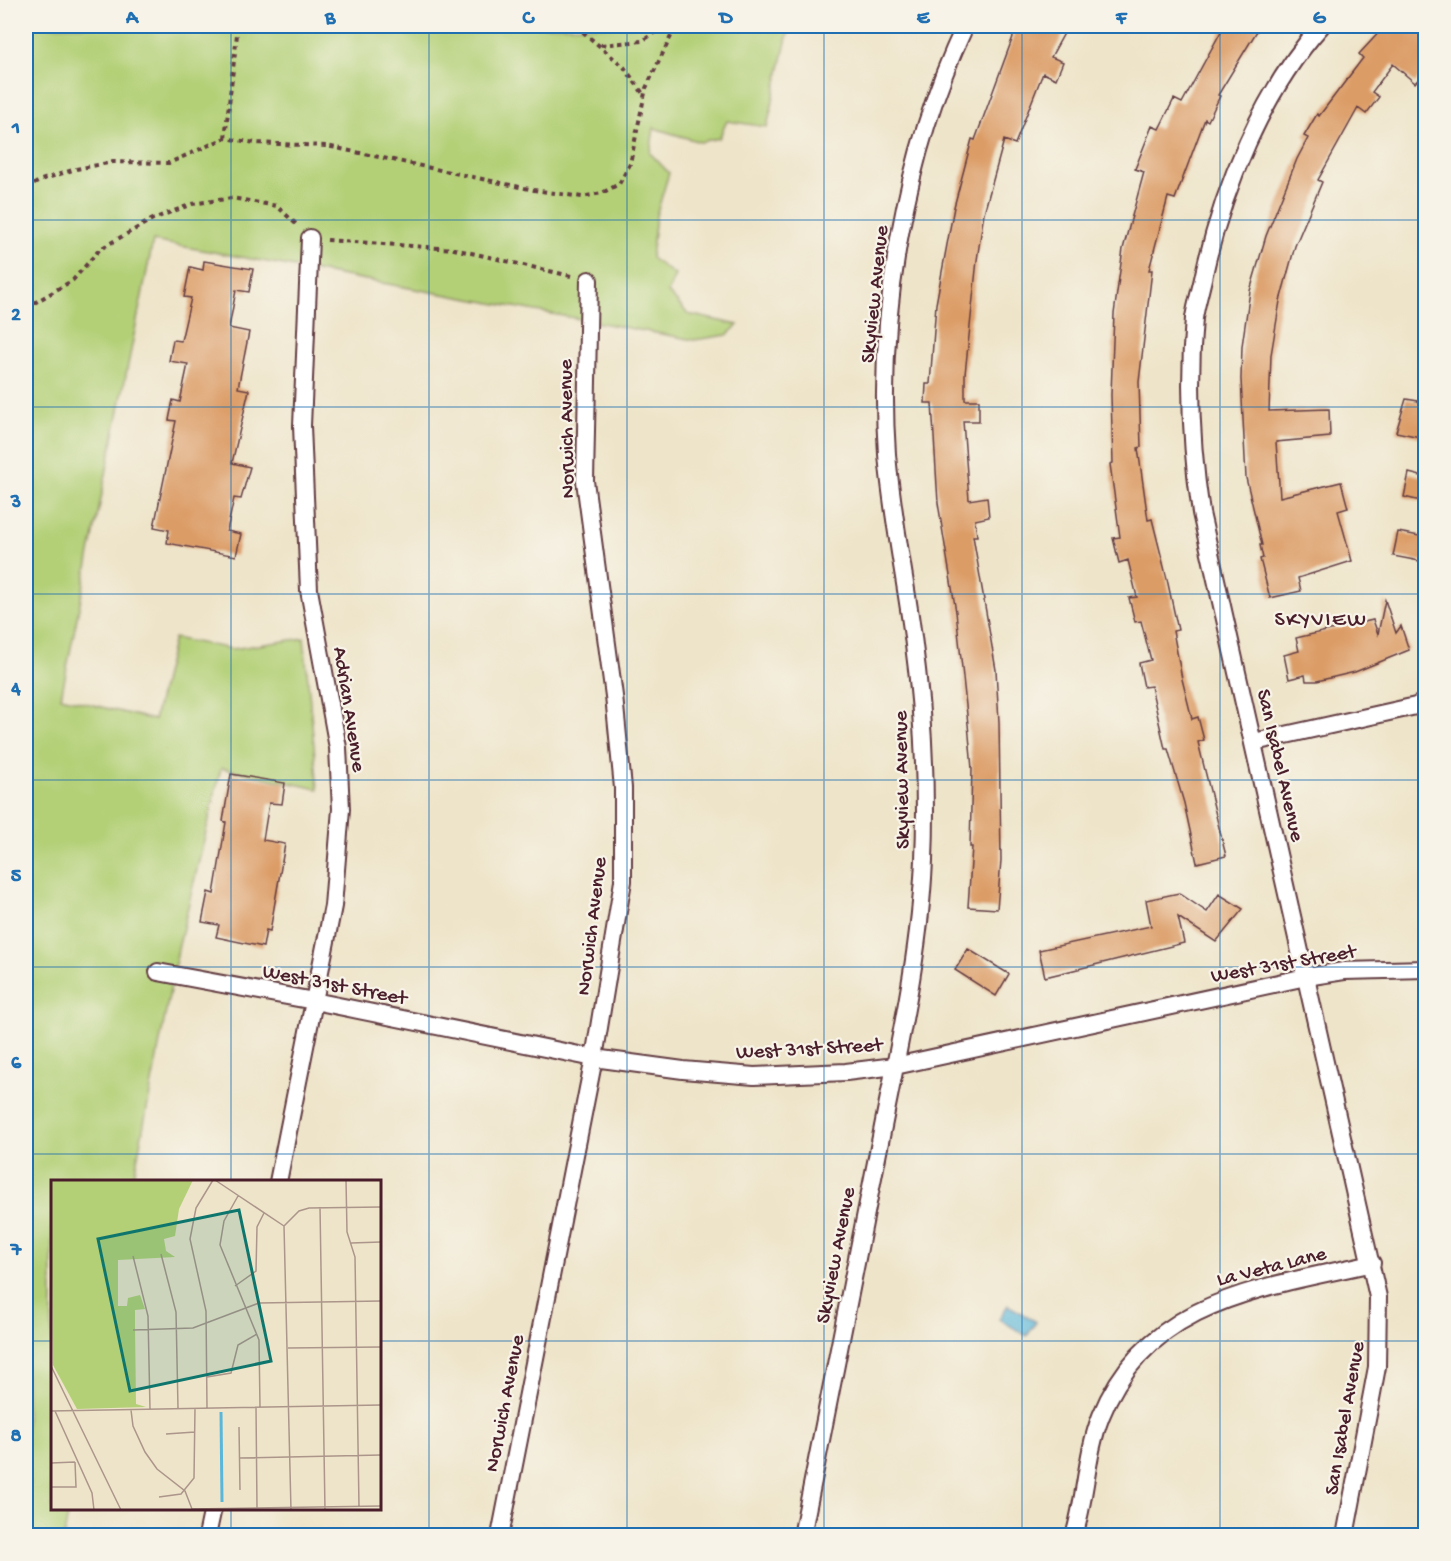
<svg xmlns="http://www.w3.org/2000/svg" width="1451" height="1561" viewBox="0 0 1451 1561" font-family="'Gochi Hand',sans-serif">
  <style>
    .green { fill: #b3d077; stroke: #7e7851; stroke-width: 1.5 }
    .water { fill: #5bb7d9; stroke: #526b82; stroke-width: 1.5 }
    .building { fill: #dc9c66 }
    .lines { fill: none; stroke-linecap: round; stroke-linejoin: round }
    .street-casing { stroke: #633d43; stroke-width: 20 }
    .path { stroke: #633d43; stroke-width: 4; stroke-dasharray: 4.5 4.5; stroke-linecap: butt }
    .street { stroke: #fff; stroke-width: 16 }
    .grid { fill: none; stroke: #1f6fb2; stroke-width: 1.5; stroke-opacity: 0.55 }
    .labels { text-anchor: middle; stroke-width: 4.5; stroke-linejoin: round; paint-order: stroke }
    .street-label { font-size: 21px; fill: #4a1f2b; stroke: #f7f3e8 }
    .neighbourhood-label { font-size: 22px; letter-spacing: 1.5px; fill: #4a1f2b; stroke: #f7f3e8 }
    .inset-river { fill: none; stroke: #5bb7d9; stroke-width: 3 }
    .inset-road { fill: none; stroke: #ac958a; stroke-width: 1.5 }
    .view { fill: #0f766e; fill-opacity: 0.15; stroke: #0f766e; stroke-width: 3 }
    .inset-edge { fill: none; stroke: #4a1f2b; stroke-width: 3 }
    .neatline { fill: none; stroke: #1f6fb2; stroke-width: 2 }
    .grid-label { font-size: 20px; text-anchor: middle; font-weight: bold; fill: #1f6fb2 }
  </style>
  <rect width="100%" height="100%" fill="#f7f3e8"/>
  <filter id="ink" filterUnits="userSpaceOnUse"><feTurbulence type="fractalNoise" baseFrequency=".0167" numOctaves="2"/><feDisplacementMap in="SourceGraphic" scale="12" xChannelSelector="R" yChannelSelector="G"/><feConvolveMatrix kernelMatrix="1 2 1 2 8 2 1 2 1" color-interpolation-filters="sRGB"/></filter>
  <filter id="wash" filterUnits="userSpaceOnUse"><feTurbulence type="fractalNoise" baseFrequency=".008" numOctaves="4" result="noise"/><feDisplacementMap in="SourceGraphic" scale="24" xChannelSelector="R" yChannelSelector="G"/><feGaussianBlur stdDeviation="1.35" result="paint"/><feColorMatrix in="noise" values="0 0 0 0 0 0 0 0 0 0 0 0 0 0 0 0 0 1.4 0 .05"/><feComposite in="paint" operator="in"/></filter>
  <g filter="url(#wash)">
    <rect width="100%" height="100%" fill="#eee4c9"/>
    <!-- green -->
    <path class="green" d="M 26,26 L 792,26 L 787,37 L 767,127 L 727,121 L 719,138 L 700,142 L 654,128 L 650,153 L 669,173 L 656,216 L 651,258 L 675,275 L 668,292 L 688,314 L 738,325 L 727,335 L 694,340 L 153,241 L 61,697 L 154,720 L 174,638 L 232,649 L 304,638 L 318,789 L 221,768 L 178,949 L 133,1181 L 52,1182 L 52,1508 L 69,1509 L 64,1536 L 26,1535 Z"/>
    <!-- water -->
    <path class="water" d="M 1008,1305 L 1036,1322 L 1027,1336 L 999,1319 Z"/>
    <g id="blocks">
      <!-- building -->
      <path class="building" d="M 1017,26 L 1068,26 L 1051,57 L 1063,62 L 1056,79 L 1043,73 L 1015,144 L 1004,140 L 984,213 L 977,260 L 965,374 L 965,400 L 979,400 L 979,421 L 963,421 L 969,500 L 987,497 L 989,517 L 975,520 L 977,536 L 973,536 L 996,670 L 999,722 L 1001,860 L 997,909 L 968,907 L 972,847 L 970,847 L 972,769 L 968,724 L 956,612 L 938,503 L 932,403 L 925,403 L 926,384 L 930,384 L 936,304 L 954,207 L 972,139 L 975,140 Z
        M 1224,26 L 1260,26 L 1218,95 L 1220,96 L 1208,121 L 1205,119 L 1175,199 L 1168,197 L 1149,270 L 1152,270 L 1139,382 L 1141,447 L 1138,448 L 1148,520 L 1152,519 L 1167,579 L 1178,630 L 1173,631 L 1182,679 L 1192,719 L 1198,717 L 1204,740 L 1198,742 L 1226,856 L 1197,863 L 1184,803 L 1168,749 L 1165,749 L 1151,686 L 1144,687 L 1139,663 L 1151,660 L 1141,621 L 1135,622 L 1129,598 L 1137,597 L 1128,560 L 1119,563 L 1113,538 L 1120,537 L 1110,464 L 1113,463 L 1111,395 L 1114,314 L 1123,249 L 1144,172 L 1135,169 L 1152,126 L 1159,129 L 1174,99 L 1182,103 Z
        M 1385,26 L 1425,26 L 1425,72 L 1415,83 L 1393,64 L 1372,92 L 1379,97 L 1366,114 L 1358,108 L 1318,180 L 1322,182 L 1295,246 L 1280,301 L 1271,355 L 1269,411 L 1329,409 L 1330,437 L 1276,442 L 1280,497 L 1341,482 L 1348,508 L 1338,511 L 1352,561 L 1298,578 L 1301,591 L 1270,598 L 1260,559 L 1263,558 L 1260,545 L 1262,545 L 1246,478 L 1241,379 L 1242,346 L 1250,291 L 1266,236 L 1297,159 L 1308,138 L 1304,136 L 1317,114 L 1319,116 L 1363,58 L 1359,54 Z
        M 204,261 L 253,269 L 249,292 L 236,290 L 229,328 L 249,332 L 238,388 L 249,390 L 232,463 L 250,467 L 241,499 L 234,498 L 227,531 L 241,534 L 236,556 L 167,543 L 169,530 L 154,527 L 176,421 L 169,420 L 173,400 L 180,402 L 188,364 L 169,361 L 173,340 L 181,341 L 191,298 L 184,297 L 190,267 L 203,270 Z
        M 1406,399 L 1418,401 L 1425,414 L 1425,438 L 1396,432 Z
        M 1409,473 L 1425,477 L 1425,502 L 1404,497 Z
        M 1398,532 L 1425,537 L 1425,562 L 1393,556 Z
        M 1385,600 L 1396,633 L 1401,626 L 1409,650 L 1355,672 L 1317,681 L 1306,681 L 1305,675 L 1289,679 L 1284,655 L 1299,651 L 1296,638 L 1373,620 L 1378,634 Z
        M 231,774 L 285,783 L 282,804 L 269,803 L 263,840 L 285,844 L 270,931 L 266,930 L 263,947 L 216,937 L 219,925 L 202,922 L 208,892 L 214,894 L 226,822 L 223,821 Z
        M 1179,893 L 1207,912 L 1219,894 L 1243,909 L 1216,942 L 1178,917 L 1184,943 L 1045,977 L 1039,950 L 1151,926 L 1146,900 Z
        M 968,949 L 1009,974 L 996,996 L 955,970 Z"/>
    </g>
  </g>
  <g filter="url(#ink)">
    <use href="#blocks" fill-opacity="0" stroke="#633d43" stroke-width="1.5"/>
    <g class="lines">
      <!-- street casing -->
      <g class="street-casing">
        <path id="street" d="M 1321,26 C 1262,92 1223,189 1204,274 C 1201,289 1196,304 1194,318 C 1188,385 1191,447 1201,513 L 1378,1297 L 1377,1367 L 1345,1536
          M 1254,742 L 1416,706 L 1426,701
          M 158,972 L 314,1001 L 594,1058 L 683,1070 L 754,1076 L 846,1072 L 895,1066 L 1306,977 L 1344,971 L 1426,969
          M 278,1182 L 333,906 L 341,809 L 338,748 L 309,590 L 302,426 L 310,238
          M 207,1536 L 213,1508
          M 500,1536 L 594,1058 L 623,881 L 623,788 L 614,696 L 585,481 L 589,280
          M 802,1536 C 828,1404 854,1273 880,1142 C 898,1049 920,955 924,860 C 927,786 923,711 913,637 C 905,576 892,515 887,454 C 877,314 905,152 965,26
          M 1074,1536 C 1086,1497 1086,1454 1101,1416 C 1148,1298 1265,1288 1372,1263"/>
      </g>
      <!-- path -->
      <path class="path" d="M 576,26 L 624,67 L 644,95
        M 601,45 L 642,41 L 665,26
        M 225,138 L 238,26
        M 26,189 L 41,180 L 76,169 L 113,162 L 169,163 L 225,138 L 255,143 L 327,146 L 534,190 L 582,197 L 602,193 L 619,184 L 630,164 L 646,88 L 676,26
        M 327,240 L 454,249 L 571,276
        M 26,308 L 73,280 L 100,249 L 153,219 L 192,204 L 232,198 L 277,206 L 297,225"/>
      <!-- street -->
      <use href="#street" class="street"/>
    </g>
  </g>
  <!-- grid -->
  <path class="grid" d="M 231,26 L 231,1182M 429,26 L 429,1536M 627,26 L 627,1536M 824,26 L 824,1536M 1022,26 L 1022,1536M 1220,26 L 1220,1536M 26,220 L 1426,220M 26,407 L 1426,407M 26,594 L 1426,594M 26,780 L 1426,780M 26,967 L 1426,967M 26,1154 L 1426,1154M 26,1341 L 52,1341M 380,1341 L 1426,1341M 231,1508 L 231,1536"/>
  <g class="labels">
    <!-- street labels -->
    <g class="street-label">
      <text transform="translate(873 294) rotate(-84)" y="7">Skyview Avenue</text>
      <text transform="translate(565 429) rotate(-91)" y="7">Norwich Avenue</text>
      <text transform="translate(351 709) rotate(81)" y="7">Adrian Avenue</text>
      <text transform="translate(1282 765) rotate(77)" y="7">San Isabel Avenue</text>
      <text transform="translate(900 780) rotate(-91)" y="7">Skyview Avenue</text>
      <text transform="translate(590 926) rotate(-83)" y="7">Norwich Avenue</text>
      <text transform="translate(1283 962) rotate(-10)" y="7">West 31st Street</text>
      <text transform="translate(335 983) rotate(11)" y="7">West 31st Street</text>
      <text transform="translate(809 1047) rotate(-3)" y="7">West 31st Street</text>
      <text transform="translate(834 1255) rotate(-79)" y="7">Skyview Avenue</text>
      <text transform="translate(1271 1265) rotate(-14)" y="7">La Veta Lane</text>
      <text transform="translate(503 1403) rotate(-79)" y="7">Norwich Avenue</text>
      <text transform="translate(1343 1418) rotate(-80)" y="7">San Isabel Avenue</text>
    </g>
    <!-- neighbourhood labels -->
    <g class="neighbourhood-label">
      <text x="1321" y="625">SKYVIEW</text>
    </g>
  </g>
  <!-- overview -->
  <g transform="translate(51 1180)">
    <rect width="330" height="330" fill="#eee4c9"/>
    <path d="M 0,0 L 142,0 L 128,29 L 124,56 L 113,59 L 115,71 L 124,77 L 67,80 L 67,126 L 76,126 L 77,118 L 89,115 L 94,129 L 84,130 L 84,148 L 85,224 L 95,227 L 26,229 L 2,185 Z" fill="#b3d077"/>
    <path class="inset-river" d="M 170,232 L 171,322"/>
    <path class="inset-road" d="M 164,0 L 233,46M 295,0 L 296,52 L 304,77 L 308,326M 187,16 L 173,41 L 169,65 L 208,160 L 209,227M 269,27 L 274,330M 233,46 L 240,330M 233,46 L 248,31 L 258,28 L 330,27M 300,63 L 330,62M 110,74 L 125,132 L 127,228M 82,76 L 97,136 L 99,229M 184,106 L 205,91 L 206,47 L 213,33M 82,150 L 142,148 L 208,123 L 330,121M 237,168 L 330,167M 0,186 L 70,330M 156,197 L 180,193 L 187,165 L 206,154M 205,227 L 206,328M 156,228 L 155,131 L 139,59 L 145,28 L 162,0M 80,230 L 82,246 L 94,272 L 106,289 L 134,311 L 141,329M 0,231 L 330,225M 4,231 L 41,313 L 43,330M 188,247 L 189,310M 115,254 L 144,252M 188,278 L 330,275M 0,283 L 24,282M 0,307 L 25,307 L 24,282M 108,317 L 130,314 L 143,298 L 144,228M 141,329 L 330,326"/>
    <path class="view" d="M 188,30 L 220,181 L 79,211 L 47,59 Z"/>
    <rect width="330" height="330" class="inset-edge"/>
  </g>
  <!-- margin -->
  <rect width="1451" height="1561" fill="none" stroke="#f7f3e8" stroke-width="66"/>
  <rect x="33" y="33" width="1385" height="1495" class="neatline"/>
  <g class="grid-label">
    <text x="132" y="23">A</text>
    <text x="330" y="23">B</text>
    <text x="528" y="23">C</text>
    <text x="726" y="23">D</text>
    <text x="923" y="23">E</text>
    <text x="1121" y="23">F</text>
    <text x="1319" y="23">G</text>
    <text x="16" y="133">1</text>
    <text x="16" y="320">2</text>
    <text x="16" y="507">3</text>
    <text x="16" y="694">4</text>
    <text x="16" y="881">5</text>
    <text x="16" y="1068">6</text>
    <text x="16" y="1255">7</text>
    <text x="16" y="1441">8</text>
  </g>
</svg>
